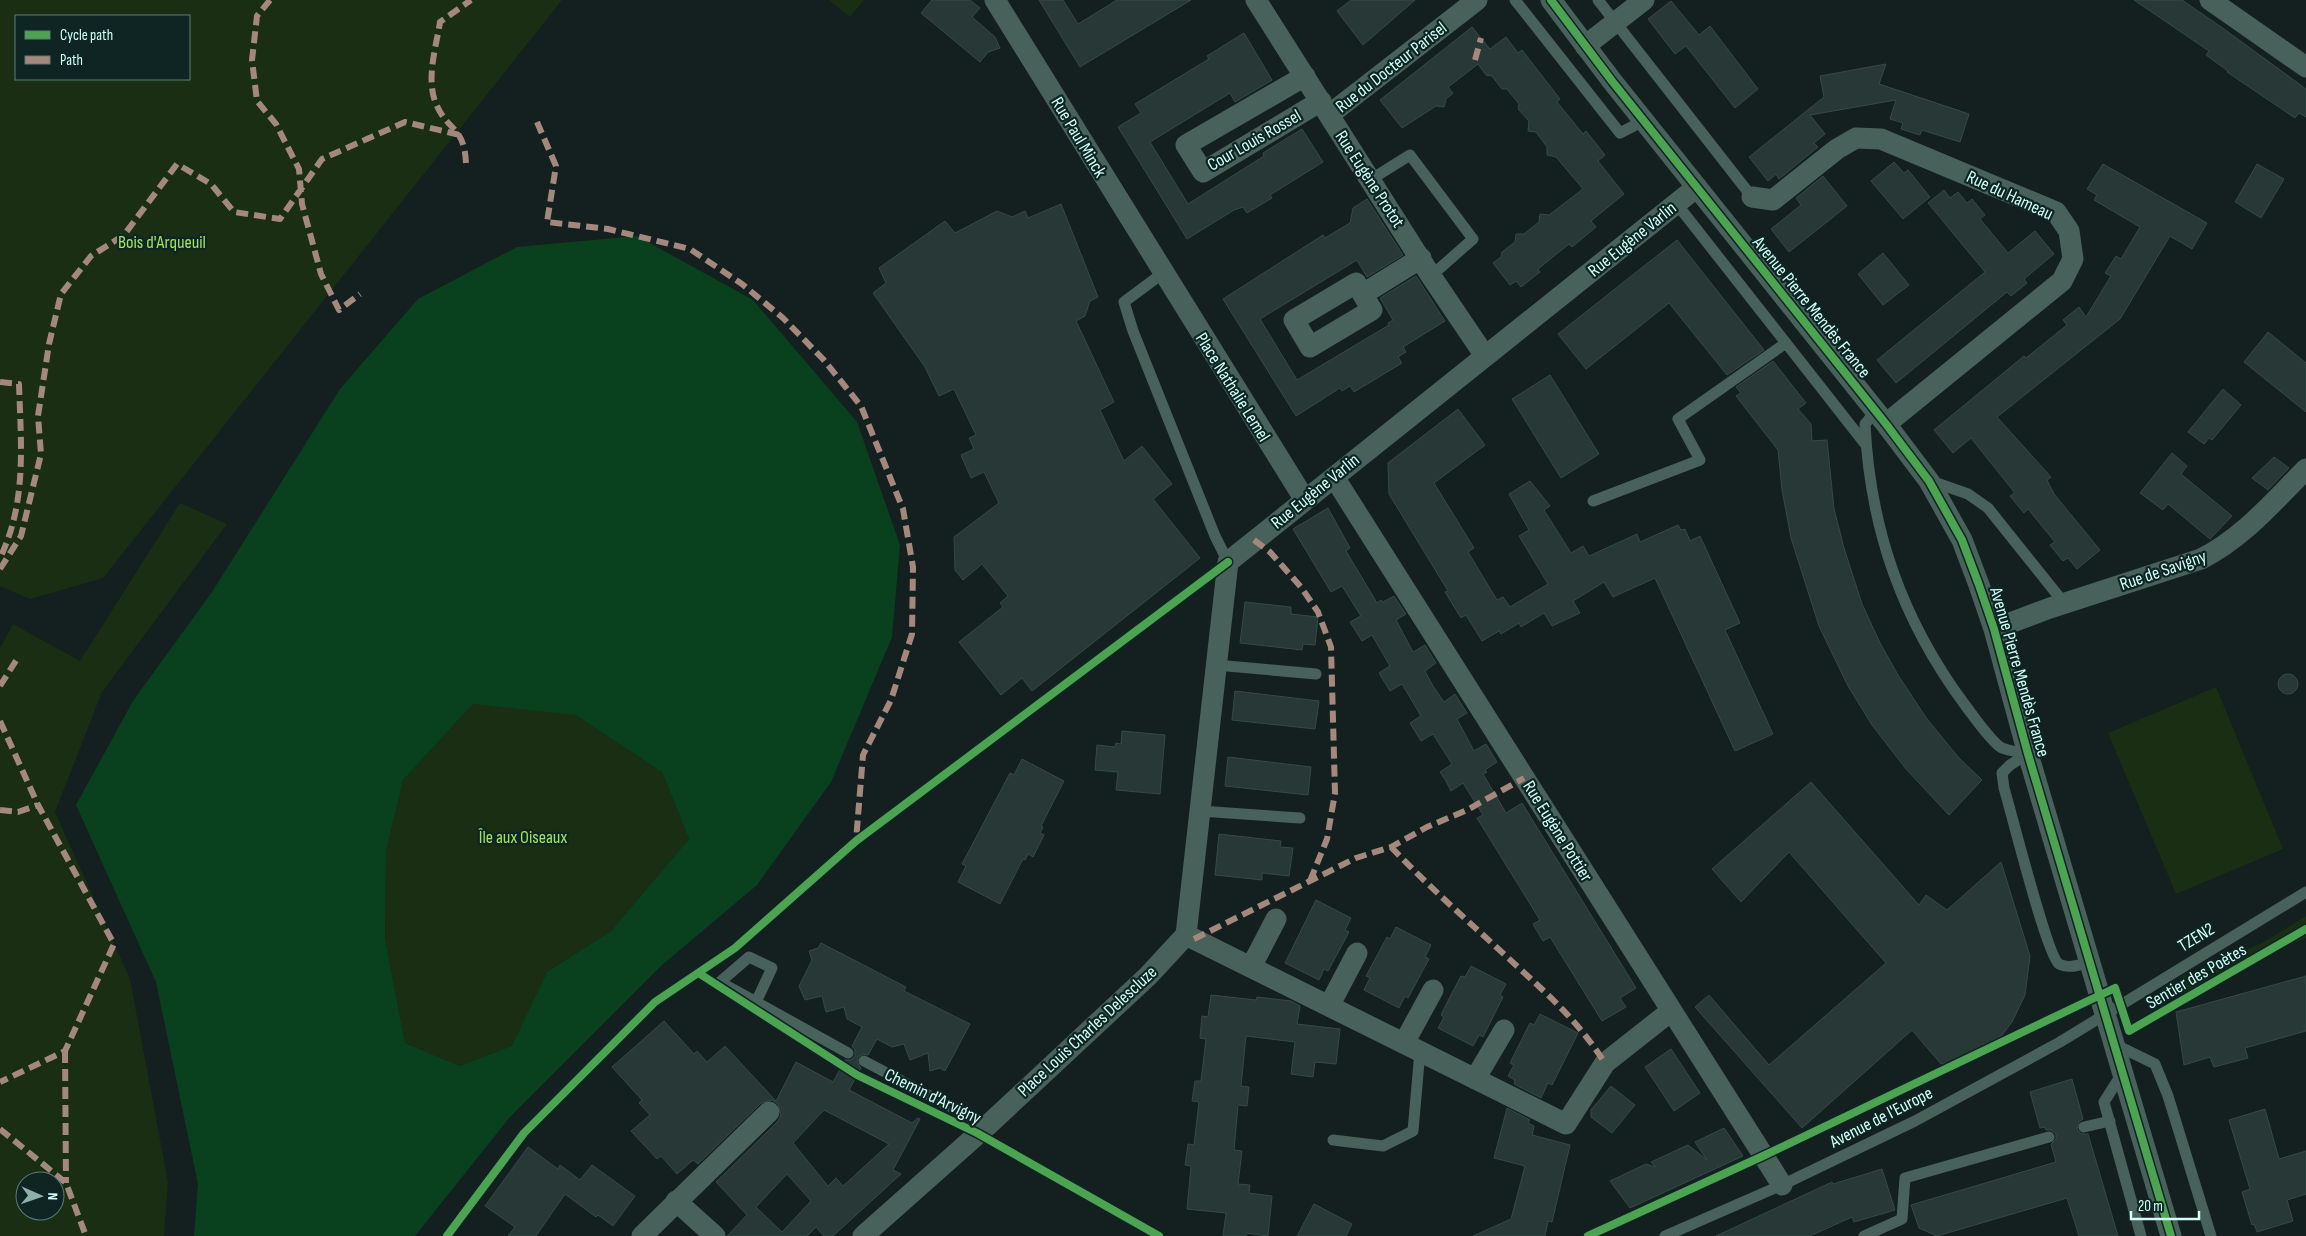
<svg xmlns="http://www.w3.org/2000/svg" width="2306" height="1236" viewBox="0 0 2306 1236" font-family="'Sofia Sans Condensed',sans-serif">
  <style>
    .green { fill: #192e12; fill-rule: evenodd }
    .water { fill: #09411f; fill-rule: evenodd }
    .building { fill: #283836; stroke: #354a48; fill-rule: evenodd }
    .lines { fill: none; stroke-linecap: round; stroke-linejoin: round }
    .service { stroke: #48615b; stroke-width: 11 }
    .minor { stroke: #48615b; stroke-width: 21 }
    .quiet { stroke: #a5887d; stroke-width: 6; stroke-dasharray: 12 6; stroke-linecap: butt }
    .cycleway-casing { stroke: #0e2523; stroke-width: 11 }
    .cycleway { stroke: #4ca352; stroke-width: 8 }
    .labels { text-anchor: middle; stroke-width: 4.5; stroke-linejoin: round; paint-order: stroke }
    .street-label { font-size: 18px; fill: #d2fff8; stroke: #0e2523 }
    .park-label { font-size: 18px; fill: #a0e459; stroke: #0e2523 }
  </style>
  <rect width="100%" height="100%" fill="#13201f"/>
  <!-- green -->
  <path class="green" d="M 0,0 L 562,0 L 103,578 L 30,599 L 0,586 ZM 16,16 L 189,16 L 189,79 L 16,79 Z
    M 829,0 L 864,0 L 850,17 Z
    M 180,503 L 227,524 L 102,692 L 55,812 L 130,979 L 168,1182 L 164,1236 L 0,1236 L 0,648 L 13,624 L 80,661 ZM 25,1181 L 55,1181 L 55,1211 L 25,1211 Z
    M 2216,687 L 2283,849 L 2176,894 L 2108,733 Z
    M 473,704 L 576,714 L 662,772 L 689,839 L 611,931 L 547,972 L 513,1046 L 460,1066 L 405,1043 L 385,938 L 386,852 L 403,780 Z
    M 2306,916 L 2306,938 L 2215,976 L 2199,989 L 2184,994 L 2176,988 L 2182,977 L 2262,943 Z"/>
  <!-- water -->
  <path class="water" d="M 637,236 L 753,300 L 857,422 L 900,545 L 892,637 L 831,782 L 757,885 L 662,965 L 510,1117 L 415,1236 L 194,1236 L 198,1184 L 156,982 L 76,805 L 133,701 L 212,592 L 340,389 L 418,299 L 517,247 ZM 473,704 L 576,715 L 662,772 L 689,839 L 611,931 L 547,972 L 512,1046 L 460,1066 L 405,1043 L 385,938 L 386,852 L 403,780 Z"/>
  <!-- building -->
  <path class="building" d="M 932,0 L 970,0 L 980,8 L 972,17 L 995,37 L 1000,48 L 988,52 L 980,62 L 921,13 Z
    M 1039,0 L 1063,0 L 1078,24 L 1117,0 L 1191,0 L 1080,67 Z
    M 1351,0 L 1415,0 L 1363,45 L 1337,11 Z
    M 2134,0 L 2182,0 L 2224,29 L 2306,89 L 2306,117 L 2299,113 L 2295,118 L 2227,72 L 2228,71 L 2206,55 L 2209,51 Z
    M 1671,1 L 1699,35 L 1710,26 L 1758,89 L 1735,108 L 1686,46 L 1675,54 L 1648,19 Z
    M 1472,27 L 1490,49 L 1506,37 L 1518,53 L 1522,50 L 1560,99 L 1557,102 L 1583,134 L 1586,131 L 1605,155 L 1598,161 L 1624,194 L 1591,221 L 1596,227 L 1572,247 L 1569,244 L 1538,269 L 1540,272 L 1521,287 L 1516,281 L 1510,285 L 1493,263 L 1501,257 L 1502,252 L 1515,242 L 1516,234 L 1524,234 L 1539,222 L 1540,214 L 1549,215 L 1583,189 L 1556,157 L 1547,155 L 1547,147 L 1536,132 L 1528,131 L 1529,121 L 1518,109 L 1519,104 L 1507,89 L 1502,89 L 1492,76 L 1486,75 L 1478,64 L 1448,87 L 1453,93 L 1446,99 L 1444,107 L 1436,106 L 1402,128 L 1380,100 Z
    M 1244,33 L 1272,80 L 1235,102 L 1230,93 L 1150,142 L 1188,204 L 1264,156 L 1263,153 L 1302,129 L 1323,162 L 1270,195 L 1272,198 L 1247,213 L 1243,207 L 1234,210 L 1187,239 L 1118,127 L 1141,113 L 1135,104 L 1209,59 L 1207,56 Z
    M 1886,64 L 1879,84 L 1969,114 L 1960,142 L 1922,130 L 1920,135 L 1901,129 L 1903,123 L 1890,119 L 1896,100 L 1810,115 L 1825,134 L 1814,143 L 1818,147 L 1779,179 L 1776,174 L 1768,181 L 1749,157 L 1824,97 L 1820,76 Z
    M 1894,162 L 1904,173 L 1908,170 L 1930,197 L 1903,219 L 1871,181 Z
    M 2103,164 L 2207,223 L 2192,249 L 2170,236 L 2120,319 L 1997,417 L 2051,477 L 2047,480 L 2054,494 L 2100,550 L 2077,569 L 2068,558 L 2063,561 L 2050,545 L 2055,542 L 2028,509 L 2024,513 L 2010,496 L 2015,493 L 1971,438 L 1953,453 L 1934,430 L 2024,356 L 2026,358 L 2067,325 L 2063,320 L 2079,307 L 2086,317 L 2111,276 L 2105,273 L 2116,256 L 2121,259 L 2140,227 L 2094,200 L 2097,195 L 2087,189 Z
    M 2257,164 L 2284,179 L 2261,218 L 2235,202 Z
    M 1823,176 L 1847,206 L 1789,252 L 1771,229 L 1801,205 L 1796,198 Z
    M 1944,190 L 1950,198 L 1958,192 L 1967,203 L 1972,199 L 1985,215 L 1980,219 L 2008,253 L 2035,231 L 2054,254 L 2024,279 L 2027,283 L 2011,296 L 2007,292 L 1896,383 L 1877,360 L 1985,272 L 1928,203 Z
    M 1367,199 L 1403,255 L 1367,277 L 1357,260 L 1260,319 L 1297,380 L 1389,325 L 1388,323 L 1393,320 L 1380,298 L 1416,276 L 1445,321 L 1403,347 L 1406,352 L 1398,357 L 1402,363 L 1354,392 L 1350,386 L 1342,391 L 1340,388 L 1296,416 L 1223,299 L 1323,235 L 1325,238 L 1350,223 L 1353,208 Z
    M 1061,204 L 1098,297 L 1090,301 L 1085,316 L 1076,321 L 1114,402 L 1100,410 L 1124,461 L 1142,446 L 1172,484 L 1153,499 L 1200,558 L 1032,691 L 1022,678 L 1001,695 L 959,642 L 1003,607 L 1000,603 L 1008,596 L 982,564 L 963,580 L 955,570 L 954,537 L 999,503 L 984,472 L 971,478 L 961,455 L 974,449 L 969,438 L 976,435 L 954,389 L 939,396 L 925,367 L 873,293 L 886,283 L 879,268 L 945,221 L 955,233 L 997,211 L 1012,217 L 1025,211 L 1028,218 Z
    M 1677,240 L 1764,350 L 1727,375 L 1669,303 L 1586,369 L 1558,334 Z
    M 1883,253 L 1909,285 L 1883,305 L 1858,274 Z
    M 2268,332 L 2306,363 L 2306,412 L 2244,362 Z
    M 1773,361 L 1806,403 L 1798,409 L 1811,424 L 1812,441 L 1827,440 L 1834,509 L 1844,548 L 1862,604 L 1880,643 L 1898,675 L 1927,719 L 1959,758 L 1982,780 L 1949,815 L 1906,769 L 1872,725 L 1848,686 L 1819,626 L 1791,538 L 1782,490 L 1778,450 L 1736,396 L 1741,393 L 1736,387 Z
    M 1550,375 L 1599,454 L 1561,478 L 1512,399 Z
    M 2223,389 L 2241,405 L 2212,440 L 2209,438 L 2204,444 L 2188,432 Z
    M 1458,409 L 1485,445 L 1434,483 L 1474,548 L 1468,552 L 1497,600 L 1503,597 L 1510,607 L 1548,584 L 1519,536 L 1529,530 L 1509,494 L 1530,481 L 1550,506 L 1544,510 L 1571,553 L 1583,546 L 1589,556 L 1637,534 L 1640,542 L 1678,525 L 1681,530 L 1685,529 L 1690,541 L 1700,536 L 1740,623 L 1725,630 L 1773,734 L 1735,751 L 1655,578 L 1613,597 L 1604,582 L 1573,601 L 1580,613 L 1552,626 L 1544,613 L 1521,627 L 1519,623 L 1501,634 L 1499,631 L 1482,641 L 1466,615 L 1461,618 L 1445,592 L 1448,591 L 1389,494 L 1388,463 Z
    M 2172,453 L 2187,466 L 2181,474 L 2232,516 L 2210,539 L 2168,504 L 2163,510 L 2140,493 Z
    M 2274,457 L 2289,468 L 2268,490 L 2252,478 Z
    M 1328,508 L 1350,548 L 1346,551 L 1377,603 L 1381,600 L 1383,602 L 1394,596 L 1406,614 L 1396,620 L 1413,652 L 1425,645 L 1436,663 L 1425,671 L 1433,686 L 1444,702 L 1455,694 L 1467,713 L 1457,719 L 1474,751 L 1486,744 L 1497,762 L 1485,770 L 1487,772 L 1483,774 L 1506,813 L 1522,803 L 1636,988 L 1620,998 L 1626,1007 L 1602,1021 L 1550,937 L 1543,941 L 1533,924 L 1540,920 L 1477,818 L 1483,815 L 1463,783 L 1451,791 L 1446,781 L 1440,772 L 1452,764 L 1433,734 L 1421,741 L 1410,723 L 1421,716 L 1402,684 L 1390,691 L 1379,673 L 1390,666 L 1372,635 L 1362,641 L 1350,622 L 1361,616 L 1342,586 L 1331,592 L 1293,529 Z
    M 1245,602 L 1291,607 L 1291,614 L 1318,617 L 1315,645 L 1303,644 L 1302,650 L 1240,643 Z
    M2278 684a10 10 0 1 1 20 0a10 10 0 1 1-20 0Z
    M 1235,691 L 1319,701 L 1315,729 L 1232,720 Z
    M 1122,731 L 1165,735 L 1160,794 L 1116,790 L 1118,772 L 1095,770 L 1097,745 L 1115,747 L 1116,743 L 1121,744 Z
    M 1228,757 L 1311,767 L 1308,795 L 1225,786 Z
    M 1022,759 L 1064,781 L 1041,826 L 1043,827 L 1040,833 L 1044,835 L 1033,857 L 1028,854 L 1025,860 L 1023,859 L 1000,904 L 958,882 L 966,866 L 962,864 L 1010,773 L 1014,775 Z
    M 1811,782 L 1919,905 L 1926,895 L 1947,910 L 2001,862 L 2030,956 L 2025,995 L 2012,1022 L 2002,1035 L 1986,1048 L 1960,1060 L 1941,1064 L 1912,1030 L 1802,1128 L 1695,1007 L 1709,995 L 1769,1065 L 1886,963 L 1789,852 L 1741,902 L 1712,869 Z
    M 1219,834 L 1281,841 L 1280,847 L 1293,848 L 1289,876 L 1262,873 L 1262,880 L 1215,875 Z
    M 1316,900 L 1351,918 L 1345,930 L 1349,932 L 1328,971 L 1324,969 L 1319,980 L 1285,963 Z
    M 1396,927 L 1431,945 L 1425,957 L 1429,959 L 1408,998 L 1405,996 L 1399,1008 L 1364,990 L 1370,978 L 1366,976 L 1387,937 L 1390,939 Z
    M 821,943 L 906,987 L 904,991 L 970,1024 L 945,1071 L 940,1068 L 930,1071 L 928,1053 L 910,1060 L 904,1044 L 892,1047 L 877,1039 L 868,1055 L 863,1054 L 858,1057 L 857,1062 L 861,1068 L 849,1090 L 912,1123 L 918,1118 L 920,1119 L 893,1170 L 901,1174 L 833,1236 L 824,1236 L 816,1227 L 807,1236 L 727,1236 L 747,1215 L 716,1182 L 778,1121 L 781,1115 L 778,1104 L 772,1100 L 761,1103 L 698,1164 L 693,1160 L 677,1174 L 661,1156 L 657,1159 L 631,1131 L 650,1115 L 639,1103 L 642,1100 L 612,1067 L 664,1021 L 694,1054 L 697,1051 L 707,1062 L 725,1046 L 776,1101 L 796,1062 L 833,1082 L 845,1060 L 851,1060 L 855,1056 L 855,1050 L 852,1046 L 862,1027 L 847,1019 L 844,1007 L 826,1012 L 822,996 L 805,1000 L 799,986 L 812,960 L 809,951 L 818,948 ZM 824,1110 L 889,1144 L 843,1186 L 836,1178 L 828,1186 L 793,1143 ZM 787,1174 L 811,1201 L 782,1232 L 756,1207 Z
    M 1471,966 L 1506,984 L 1500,995 L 1503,997 L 1483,1037 L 1479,1035 L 1473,1046 L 1438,1028 L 1444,1017 L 1441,1015 L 1451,995 L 1461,976 L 1465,977 Z
    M 2306,976 L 2306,1031 L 2245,1048 L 2248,1058 L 2214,1067 L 2210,1057 L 2184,1065 L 2176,1012 Z
    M 1211,995 L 1256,1000 L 1257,997 L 1291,1001 L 1300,1006 L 1297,1024 L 1340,1029 L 1336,1064 L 1315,1062 L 1313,1077 L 1291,1074 L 1295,1042 L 1246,1036 L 1241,1086 L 1249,1087 L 1247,1106 L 1238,1105 L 1234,1150 L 1242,1151 L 1238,1184 L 1250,1185 L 1249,1193 L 1272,1196 L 1268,1236 L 1246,1233 L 1246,1236 L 1223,1236 L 1226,1213 L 1187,1209 L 1191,1166 L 1185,1165 L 1188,1144 L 1194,1145 L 1199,1102 L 1192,1101 L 1195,1081 L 1201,1081 L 1206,1039 L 1200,1038 L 1202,1016 L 1208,1017 Z
    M 1540,1014 L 1578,1033 L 1552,1085 L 1548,1083 L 1541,1098 L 1514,1084 L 1515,1080 L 1508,1076 L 1514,1065 L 1510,1063 L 1530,1023 L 1534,1025 Z
    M 1671,1049 L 1700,1093 L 1674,1111 L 1645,1067 Z
    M 2072,1079 L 2083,1119 L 2079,1122 L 2077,1129 L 2081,1134 L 2088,1134 L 2118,1236 L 2079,1236 L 2067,1198 L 1937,1236 L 1919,1228 L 1911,1205 L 2056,1162 L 2051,1144 L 2056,1139 L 2056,1134 L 2051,1130 L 2046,1130 L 2045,1127 L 2040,1128 L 2030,1092 Z
    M 1611,1086 L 1635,1105 L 1612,1133 L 1591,1117 L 1591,1110 Z
    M 1507,1108 L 1530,1120 L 1528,1123 L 1534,1126 L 1532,1135 L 1570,1145 L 1552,1222 L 1548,1221 L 1545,1236 L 1473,1236 L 1511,1219 L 1525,1166 L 1494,1158 Z
    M 2265,1109 L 2279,1159 L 2306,1151 L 2306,1194 L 2287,1200 L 2293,1221 L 2257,1232 L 2254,1224 L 2252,1225 L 2242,1192 L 2250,1189 L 2229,1120 Z
    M 1724,1128 L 1743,1156 L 1630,1208 L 1610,1181 L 1646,1164 L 1656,1167 L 1651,1162 L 1688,1145 L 1707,1160 L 1695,1142 Z
    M 528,1147 L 558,1169 L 560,1165 L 580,1180 L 592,1165 L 635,1196 L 613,1226 L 598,1215 L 596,1217 L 565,1194 L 536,1236 L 508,1236 L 515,1227 L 485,1206 Z
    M 1882,1169 L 1895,1210 L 1854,1222 L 1852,1217 L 1810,1236 L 1716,1236 L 1832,1182 L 1833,1184 Z
    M 1314,1204 L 1352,1224 L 1346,1236 L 1297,1236 Z"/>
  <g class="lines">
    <!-- service -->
    <path class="service" d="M 1515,0 L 1620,133 L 1645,120
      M 1598,0 L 1752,197
      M 1370,180 L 1410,155 L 1473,239 L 1431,276
      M 1676,203 L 1866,445
      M 1163,273 L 1124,302 L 1133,331 L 1215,536 L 1228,562
      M 1876,411 L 1865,424 C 1870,529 1902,620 1965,705 C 1972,714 1992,743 2002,748 C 2009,751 2020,752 2028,754
      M 1931,481 L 1968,494 L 1988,508 L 2064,603
      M 1593,501 L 1700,460 L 1678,419 L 1786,343
      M 1216,665 L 1316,674
      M 2028,754 L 2010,765 L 2002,773 L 2004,788 C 2011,811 2047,956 2059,964 C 2068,969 2081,965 2089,962
      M 1200,811 L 1300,818
      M 756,1002 L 772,968 L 749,957 L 720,982 L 848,1053
      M 2114,1044 L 2155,1064 L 2168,1096 L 2211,1236
      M 864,1061 L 987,1126
      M 2123,1072 L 2104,1102 L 2141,1236
      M 2084,1127 L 2110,1121
      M 1333,1140 L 1383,1146 L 1413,1131 L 1420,1051
      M 1665,1236 L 1782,1185 L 1915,1121 L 2060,1042 L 2306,892
      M 1864,1236 L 1902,1219 L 1905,1178 L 2049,1137"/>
    <!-- minor -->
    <path class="minor" d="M 995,0 L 1305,500
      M 1256,0 L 1431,276 L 1485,356
      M 1551,0 L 1612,81 L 1886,424 L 1929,481 L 1962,540 L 1979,585 L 1994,629 L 2028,754 L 2171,1236
      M 2210,0 L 2306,67
      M 1585,46 L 1644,0
      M 1305,76 L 1186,145 L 1203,172 L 1321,101
      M 1329,115 L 1477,0
      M 1752,197 L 1773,200 L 1837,149 L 1856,138 L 1881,139 L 2056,212 L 2069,231 L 2073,259 L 2062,281 L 1886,424
      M 1356,283 L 1372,310 L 1310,347 L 1294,320 Z
      M 1363,294 L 1421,258
      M 1334,477 L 1782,1185
      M 1994,629 L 2050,608 L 2201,559 C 2243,538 2273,502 2306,469
      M 1186,935 L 1228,562 L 1697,187
      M 1186,935 L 1566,1124 L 1605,1063 L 1671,1011
      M 1251,967 L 1276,919
      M 1329,1006 L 1357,953
      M 1404,1043 L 1433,990
      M 1475,1079 L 1504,1030
      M 676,1201 L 715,1236
      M 642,1236 L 769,1112
      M 863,1236 L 987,1126 L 1148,976 L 1186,935"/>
    <!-- quiet -->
    <path class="quiet" d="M 270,0 L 257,16 L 252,60 L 257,101 L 276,124 L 299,169 L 302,204 L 321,274 L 339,310 L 360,294
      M 1475,60 L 1481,38
      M 537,122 L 556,166 L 547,222 L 608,229 L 690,249 L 742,284 L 783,318 L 823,359 L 861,406 L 903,509 L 913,567 L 912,634 L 891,700 L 863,755 L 856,841
      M 466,163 C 464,126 449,132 437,106 C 425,81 436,48 440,22 L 471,0
      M 0,382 L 19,384 C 21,445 27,502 0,558
      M 1254,540 L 1270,552 L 1301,587 L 1318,612 L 1331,647 L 1335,793 L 1327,839 L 1310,881
      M 0,569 L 21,536 L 41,454 L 38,416 L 49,344 L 61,294 L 91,256 L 124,235 L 177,164 L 211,184 L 234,212 L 280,219 L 322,159 L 405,122 L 460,135
      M 0,686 L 17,659
      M 0,721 L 38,805 L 114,944 L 65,1051 L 0,1082
      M 0,810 L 18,812 L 38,805
      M 1391,847 C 1432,890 1476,928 1519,968 C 1553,999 1579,1023 1605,1063
      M 1194,939 L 1356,858 L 1391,847 L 1427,827 L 1467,810 L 1524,778
      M 65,1051 L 66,1183
      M 0,1129 L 66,1183 L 86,1236"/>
    <!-- cycleway casing -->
    <g class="cycleway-casing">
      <path id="cycleway" d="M 1551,0 L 1612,81 L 1886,424 L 1929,481 L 1962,540 L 1979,585 L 1994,629 L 2028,754 L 2171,1236
        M 700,974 L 857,1075 L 977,1133 L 1159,1236
        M 447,1236 L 524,1133 L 655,1002 L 735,948 L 856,841 L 1228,562
        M 1588,1236 L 1763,1156 L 2115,988 L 2129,1031 L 2306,929"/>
    </g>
    <!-- cycleway -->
    <use href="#cycleway" class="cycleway"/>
  </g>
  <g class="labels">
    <!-- street labels -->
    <g class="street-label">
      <text transform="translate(1391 67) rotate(-38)" y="6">Rue du Docteur Parisel</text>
      <text transform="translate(1079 137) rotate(59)" y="6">Rue Paul Minck</text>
      <text transform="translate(1254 140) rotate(-30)" y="6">Cour Louis Rossel</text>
      <text transform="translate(1370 179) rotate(57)" y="6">Rue Eugène Protot</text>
      <text transform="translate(2010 195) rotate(25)" y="6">Rue du Hameau</text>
      <text transform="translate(1632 239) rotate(-39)" y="6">Rue Eugène Varlin</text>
      <text transform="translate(1812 307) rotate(51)" y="6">Avenue Pierre Mendès France</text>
      <text transform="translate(1233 387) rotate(58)" y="6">Place Nathalie Lemel</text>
      <text transform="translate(1315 491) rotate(-39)" y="6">Rue Eugène Varlin</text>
      <text transform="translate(2163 570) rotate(-19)" y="6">Rue de Savigny</text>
      <text transform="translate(2020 672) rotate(74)" y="6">Avenue Pierre Mendès France</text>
      <text transform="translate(1558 831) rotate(58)" y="6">Rue Eugène Pottier</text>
      <text transform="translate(2196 937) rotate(-31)" y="6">TZEN2</text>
      <text transform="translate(2196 976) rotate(-30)" y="6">Sentier des Poètes</text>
      <text transform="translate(1087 1031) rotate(-43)" y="6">Place Louis Charles Delescluze</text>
      <text transform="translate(933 1096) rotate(26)" y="6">Chemin d'Arvigny</text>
      <text transform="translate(1881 1117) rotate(-27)" y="6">Avenue de l'Europe</text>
    </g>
    <!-- park labels -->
    <g class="park-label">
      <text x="162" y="248">Bois d'Arqueuil</text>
      <text x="523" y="843">Île aux Oiseaux</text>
    </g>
  </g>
  <!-- legend -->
  <rect x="15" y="15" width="175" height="65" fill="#0e2523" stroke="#5c7c78"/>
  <rect x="25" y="31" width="25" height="8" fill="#4ca352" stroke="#5c7c78"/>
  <text x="60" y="40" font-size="15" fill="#d2fff8">Cycle path</text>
  <rect x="25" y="56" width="25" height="8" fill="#a5887d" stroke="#5c7c78"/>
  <text x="60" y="65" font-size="15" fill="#d2fff8">Path</text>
  <!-- north arrow -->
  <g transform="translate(40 1196) rotate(92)"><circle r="24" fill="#0e2523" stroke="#5c7c78"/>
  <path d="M0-4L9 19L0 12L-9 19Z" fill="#8fb1ac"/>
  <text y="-8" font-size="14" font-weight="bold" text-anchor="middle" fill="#d2fff8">N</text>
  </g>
  <!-- scale -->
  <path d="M2131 1211v8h68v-8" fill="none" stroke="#d2fff8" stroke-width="2.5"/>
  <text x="2138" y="1211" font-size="15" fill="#d2fff8" stroke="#0e2523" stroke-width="4" paint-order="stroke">20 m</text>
</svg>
